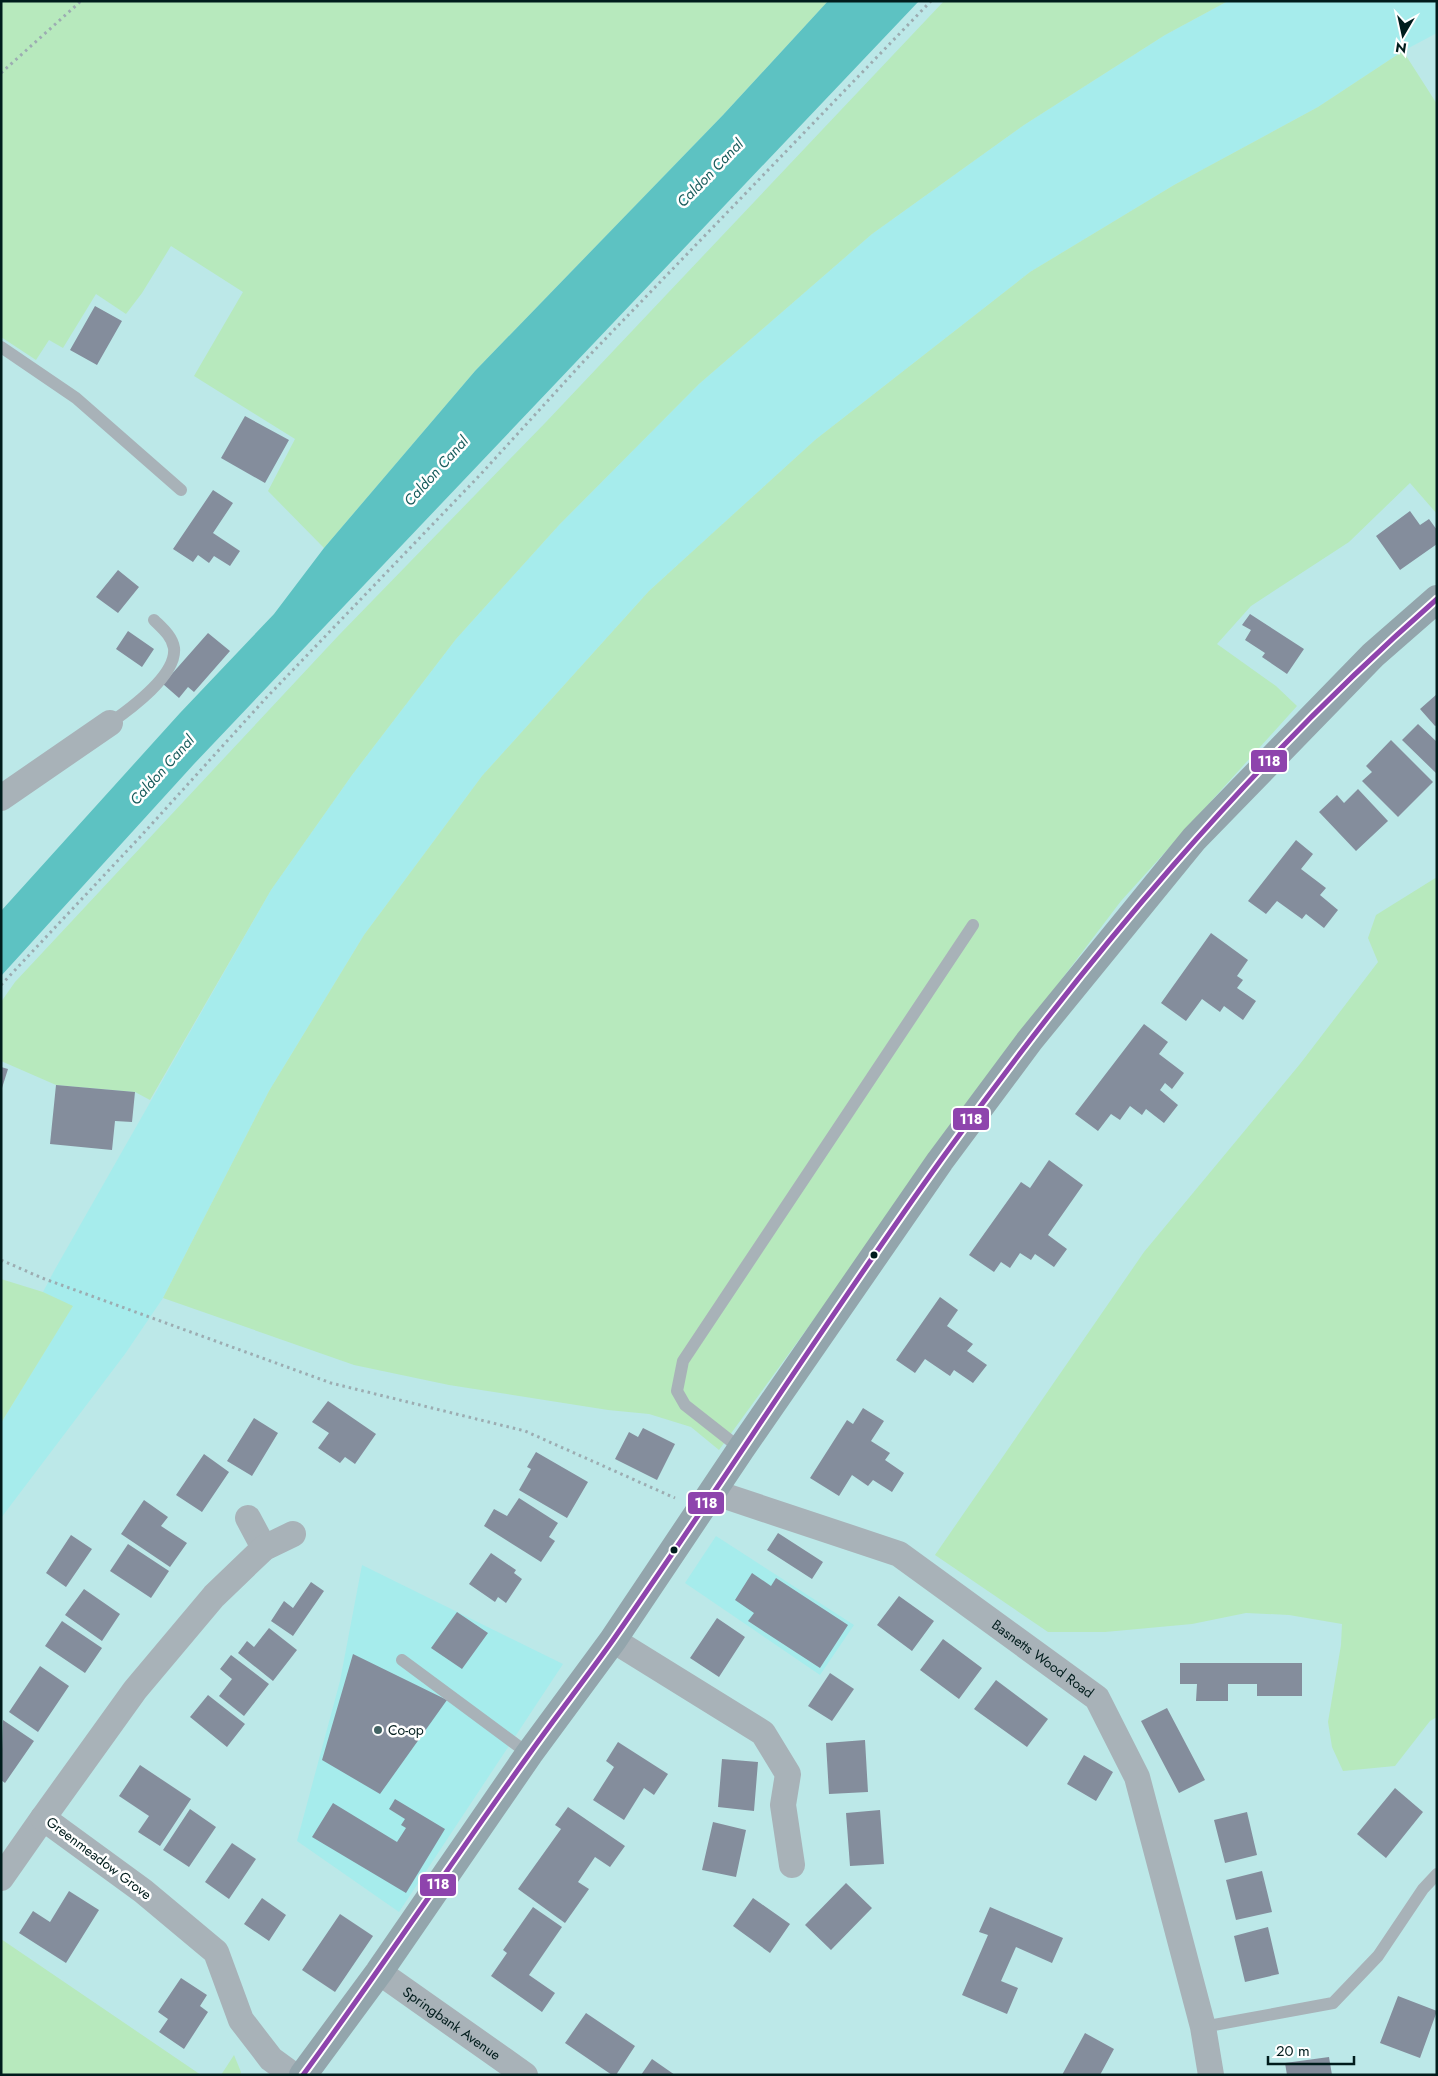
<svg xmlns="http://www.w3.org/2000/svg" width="1438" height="2076" viewBox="0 0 1438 2076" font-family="Jost,sans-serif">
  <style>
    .built { fill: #a6ecec }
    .green { fill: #b7e9bd }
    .water { fill: #5dc2c2 }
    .building { fill: #848d9c }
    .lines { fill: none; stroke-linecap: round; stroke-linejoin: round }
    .path { stroke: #9cacb1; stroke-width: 3; stroke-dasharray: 2.5 4; stroke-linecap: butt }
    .lane { stroke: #a8b2b8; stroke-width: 12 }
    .street { stroke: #a8b2b8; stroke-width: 26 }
    .highway { stroke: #93a5ac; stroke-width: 28 }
    .bus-1-casing { stroke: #fff; stroke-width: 9 }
    .bus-1 { stroke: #8e44ad; stroke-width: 5 }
    .bus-dot { fill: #001c1c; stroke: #fff; stroke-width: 2 }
    .poi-dot { fill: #426363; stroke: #fff; stroke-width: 2 }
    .labels { text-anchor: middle; stroke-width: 5; stroke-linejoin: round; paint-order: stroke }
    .street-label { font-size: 14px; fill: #001c1c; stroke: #fff }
    .poi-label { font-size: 14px; fill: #001c1c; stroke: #fff; text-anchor: start }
    .water-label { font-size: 15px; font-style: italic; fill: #185c5c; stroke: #fff }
    .line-badge { stroke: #fff; stroke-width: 2 }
    .badge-label { font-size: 14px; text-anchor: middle; font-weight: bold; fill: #fff }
  </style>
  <rect width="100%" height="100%" fill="#bce8e8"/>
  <!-- built -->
  <path class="built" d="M 1228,1 L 1437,1 L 1437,33 L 1403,51 L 1318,107 L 1174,185 L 1030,272 L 815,440 L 649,591 L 482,776 L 364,935 L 269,1091 L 163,1298 L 125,1354 L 1,1518 L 1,1423 L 72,1307 L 43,1292 L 54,1271 L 271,890 L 352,775 L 456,639 L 559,525 L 699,384 L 872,234 L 1024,125 L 1165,35 Z
    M 716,1536 L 854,1625 L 820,1675 L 685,1583 Z
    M 362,1565 L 563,1664 L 399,1912 L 297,1841 L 340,1681 Z"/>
  <!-- green -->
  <path class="green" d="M 1,1 L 828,1 L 723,115 L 475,371 L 324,548 L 268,491 L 295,439 L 194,376 L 243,292 L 171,246 L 142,293 L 126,314 L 96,294 L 63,348 L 49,340 L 36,360 L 1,337 Z
    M 944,1 L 1228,1 L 1165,35 L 1024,125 L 872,234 L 699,384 L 559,525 L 456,639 L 352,775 L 271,890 L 150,1100 L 135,1092 L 56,1085 L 1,1061 L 1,1002 L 15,982 L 339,635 L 546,422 Z
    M 1403,51 L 1437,104 L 1437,514 L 1410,483 L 1349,542 L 1251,606 L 1217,644 L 1276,686 L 1297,706 L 1121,901 L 1042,1005 L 719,1450 L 691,1427 L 649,1414 L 608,1410 L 449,1385 L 354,1365 L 163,1298 L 269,1091 L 364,935 L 482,776 L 649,591 L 815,440 L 1030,272 L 1174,185 L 1318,107 Z
    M 1437,877 L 1437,1717 L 1430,1721 L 1395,1766 L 1343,1771 L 1332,1747 L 1328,1722 L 1341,1645 L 1342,1624 L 1289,1615 L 1246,1613 L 1192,1624 L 1105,1632 L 1048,1632 L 935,1555 L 1144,1252 L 1300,1064 L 1378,962 L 1368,938 L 1376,915 Z
    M 1,1279 L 43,1292 L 73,1306 L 1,1423 Z
    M 1,1939 L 201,2075 L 1,2075 Z
    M 234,2055 L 241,2072 L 240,2075 L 221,2075 Z"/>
  <!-- water -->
  <path class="water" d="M 828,1 L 919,1 L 194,764 L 1,976 L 1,911 L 180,713 L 274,614 L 324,548 L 475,371 L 723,115 Z"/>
  <!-- building -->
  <path class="building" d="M 95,306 L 122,321 L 97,365 L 70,350 Z
    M 245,416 L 289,440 L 265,483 L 221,458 Z
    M 213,490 L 233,503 L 213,533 L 240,551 L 230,566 L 214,556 L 209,563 L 198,555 L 193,562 L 173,549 Z
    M 1410,511 L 1420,525 L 1429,519 L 1437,530 L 1437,544 L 1400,570 L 1376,536 Z
    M 118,570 L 139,587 L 118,613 L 96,597 Z
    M 1250,614 L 1304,649 L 1287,674 L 1262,657 L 1265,653 L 1245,640 L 1251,630 L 1242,625 Z
    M 128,631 L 154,649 L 142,667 L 116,649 Z
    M 208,633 L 230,651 L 194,692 L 188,687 L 179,698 L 163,684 Z
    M 1437,694 L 1437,725 L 1435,726 L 1420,709 Z
    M 1418,724 L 1437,742 L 1437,774 L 1402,740 Z
    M 1391,740 L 1433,782 L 1398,817 L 1362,781 L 1372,772 L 1366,766 Z
    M 1358,789 L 1388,821 L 1356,851 L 1319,812 L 1337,795 L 1344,803 Z
    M 1296,840 L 1313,854 L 1301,869 L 1326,888 L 1320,895 L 1338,910 L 1324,928 L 1306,914 L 1302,919 L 1277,901 L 1266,914 L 1248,901 Z
    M 1211,933 L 1248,960 L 1237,976 L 1243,980 L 1237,988 L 1256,1001 L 1243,1020 L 1224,1006 L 1220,1012 L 1202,999 L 1186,1021 L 1161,1003 Z
    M 1144,1024 L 1168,1042 L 1159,1054 L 1184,1073 L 1172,1089 L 1165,1083 L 1160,1090 L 1178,1105 L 1164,1123 L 1146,1109 L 1142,1115 L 1130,1106 L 1120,1120 L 1111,1114 L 1098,1131 L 1075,1114 Z
    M 1,1067 L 8,1069 L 2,1088 L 1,1087 Z
    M 56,1085 L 135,1092 L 132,1122 L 115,1121 L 112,1150 L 50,1144 Z
    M 1049,1160 L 1083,1185 L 1048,1235 L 1067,1249 L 1054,1267 L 1035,1254 L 1031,1260 L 1020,1253 L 1010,1268 L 1001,1262 L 994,1272 L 969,1255 L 1021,1182 L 1030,1188 Z
    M 940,1297 L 958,1310 L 947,1326 L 973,1344 L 967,1351 L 987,1365 L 973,1383 L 954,1370 L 950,1376 L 925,1359 L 915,1373 L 896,1360 Z
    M 328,1401 L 376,1434 L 355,1464 L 345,1457 L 340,1463 L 318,1448 L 329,1433 L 312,1422 Z
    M 863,1408 L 884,1421 L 871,1441 L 890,1453 L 885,1460 L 904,1473 L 892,1492 L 873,1480 L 868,1486 L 852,1475 L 839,1496 L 810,1478 L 847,1420 L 853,1424 Z
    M 254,1418 L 278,1433 L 252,1476 L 227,1461 Z
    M 643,1428 L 675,1444 L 657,1480 L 615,1459 L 629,1432 L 638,1437 Z
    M 536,1452 L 588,1482 L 567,1518 L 519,1490 L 531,1469 L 527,1467 Z
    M 204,1454 L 229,1472 L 202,1512 L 176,1495 Z
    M 519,1498 L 558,1523 L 549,1537 L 555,1541 L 541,1562 L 484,1526 L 494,1509 L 507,1516 Z
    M 144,1500 L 168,1517 L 161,1526 L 187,1543 L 170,1567 L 121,1534 Z
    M 778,1533 L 823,1562 L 812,1579 L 767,1550 Z
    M 71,1535 L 92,1549 L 66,1587 L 46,1573 Z
    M 128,1544 L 169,1571 L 151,1598 L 110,1571 Z
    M 491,1553 L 516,1570 L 514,1573 L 522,1579 L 506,1603 L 498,1597 L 495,1602 L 469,1584 Z
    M 752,1573 L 771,1586 L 776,1578 L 848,1625 L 820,1668 L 748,1621 L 754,1613 L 735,1600 Z
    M 311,1582 L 324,1591 L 293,1636 L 271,1621 L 284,1601 L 293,1608 Z
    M 84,1589 L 120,1614 L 102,1641 L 65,1615 Z
    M 899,1596 L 934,1621 L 912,1651 L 877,1625 Z
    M 457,1612 L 488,1633 L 462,1669 L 431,1648 Z
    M 717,1618 L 745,1637 L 719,1677 L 690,1658 Z
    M 62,1621 L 102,1648 L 85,1673 L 45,1646 Z
    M 269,1628 L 297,1650 L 273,1681 L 238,1653 L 247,1641 L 254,1647 Z
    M 943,1639 L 982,1668 L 959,1699 L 920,1670 Z
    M 353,1654 L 447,1700 L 380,1794 L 322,1760 Z
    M 231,1655 L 269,1684 L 244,1716 L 219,1696 L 232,1679 L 220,1669 Z
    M 1180,1663 L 1302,1663 L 1302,1696 L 1257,1696 L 1257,1684 L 1228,1684 L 1228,1701 L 1196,1701 L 1197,1684 L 1180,1684 Z
    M 40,1666 L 69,1686 L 38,1732 L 9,1712 Z
    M 830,1673 L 854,1689 L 832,1721 L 808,1706 Z
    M 996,1680 L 1048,1719 L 1027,1747 L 974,1709 Z
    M 208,1695 L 245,1724 L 227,1747 L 190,1717 Z
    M 1167,1708 L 1205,1780 L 1179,1793 L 1141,1721 Z
    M 3,1720 L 34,1741 L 5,1783 L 1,1780 Z
    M 865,1740 L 868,1792 L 829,1794 L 826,1743 Z
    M 618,1742 L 668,1774 L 654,1795 L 644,1788 L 624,1820 L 593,1800 L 614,1767 L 606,1761 Z
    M 1084,1755 L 1113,1772 L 1096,1801 L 1067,1784 Z
    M 722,1759 L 758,1762 L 754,1811 L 718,1807 Z
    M 140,1765 L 191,1799 L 160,1846 L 138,1832 L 149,1816 L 119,1796 Z
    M 1395,1788 L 1423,1812 L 1386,1858 L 1357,1834 Z
    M 395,1799 L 445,1829 L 406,1893 L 312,1837 L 333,1803 L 397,1842 L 406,1828 L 401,1825 L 405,1819 L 389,1809 Z
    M 568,1807 L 625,1846 L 610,1867 L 595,1857 L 578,1882 L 589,1889 L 565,1923 L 518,1889 L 561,1829 L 555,1825 Z
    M 190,1809 L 216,1827 L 189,1867 L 163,1850 Z
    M 880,1810 L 884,1864 L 850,1866 L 846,1813 Z
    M 1247,1812 L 1257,1855 L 1225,1863 L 1214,1820 Z
    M 713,1822 L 746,1830 L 736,1877 L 702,1870 Z
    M 232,1843 L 256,1859 L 229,1899 L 205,1882 Z
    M 1262,1871 L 1272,1912 L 1236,1920 L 1226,1880 Z
    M 846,1883 L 872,1908 L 831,1950 L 805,1925 Z
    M 69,1891 L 99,1910 L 66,1963 L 19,1933 L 33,1911 L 50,1922 Z
    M 262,1898 L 286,1915 L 269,1941 L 244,1924 Z
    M 753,1898 L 790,1924 L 770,1953 L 733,1926 Z
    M 533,1907 L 562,1927 L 529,1975 L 555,1993 L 542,2012 L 491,1976 L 507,1953 L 503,1950 Z
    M 990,1907 L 1063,1938 L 1052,1963 L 1016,1947 L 1001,1981 L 1018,1988 L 1007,2014 L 962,1995 L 988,1935 L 979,1932 Z
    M 340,1914 L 373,1936 L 335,1992 L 302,1970 Z
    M 1268,1927 L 1279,1974 L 1245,1982 L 1234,1936 Z
    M 181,1978 L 207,1995 L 200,2006 L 208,2012 L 184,2049 L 159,2032 L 168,2019 L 158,2012 Z
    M 1398,1996 L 1437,2011 L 1420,2058 L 1380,2043 Z
    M 586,2013 L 635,2046 L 616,2075 L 612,2075 L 565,2043 Z
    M 1085,2033 L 1114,2049 L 1100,2075 L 1062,2075 Z
    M 1329,2057 L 1332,2075 L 1287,2075 L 1285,2063 Z
    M 652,2059 L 675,2075 L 641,2075 Z"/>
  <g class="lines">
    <!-- path -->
    <path class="path" d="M 1,73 L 81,1
      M 1,985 L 140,837 L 267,697 L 480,475 L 584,361 L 931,1
      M 1,1260 L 42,1278 L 331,1383 L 525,1431 L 675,1498"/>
    <!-- lane -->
    <path class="lane" d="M 1,347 L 76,398 L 181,490
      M 110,723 C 130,709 177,675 174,648 C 172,636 162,628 154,620
      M 741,1449 L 685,1405 L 677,1391 L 683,1361 L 973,925
      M 402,1660 L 529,1754
      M 1203,2027 L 1333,2003 L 1378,1956 L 1423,1889 L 1437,1874"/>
    <!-- street -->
    <g class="street">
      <path d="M 1,798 L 110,723"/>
      <path id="s1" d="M 713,1492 L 899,1554 L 1097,1698 L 1137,1777 L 1203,2027 L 1211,2075"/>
      <path d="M 248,1518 L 264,1548"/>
      <path d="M 613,1640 L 763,1733 L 788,1774 L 783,1805 L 792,1865"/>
      <path d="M 1,1878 L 43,1818"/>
      <path id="s2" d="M 379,1972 L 525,2075"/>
      <path d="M 293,2075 L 271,2059 L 241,2020 L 216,1952 L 143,1891 L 43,1818 L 135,1690 L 214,1596 L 264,1548 L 293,1534"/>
    </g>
    <!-- highway -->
    <path class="highway" d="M 303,2075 L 379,1972 L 529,1754 L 613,1640 L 741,1449 L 940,1161 L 1030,1040 L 1194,839 L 1373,655 L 1437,599"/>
    <!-- bus-1 casing -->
    <g class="bus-1-casing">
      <path id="bus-1" d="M 303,2075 C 381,1969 453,1860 530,1753 C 557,1715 586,1678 613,1640 C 724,1481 828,1317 941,1160 C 1087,957 1249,764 1437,599"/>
    </g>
    <!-- bus-1 -->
    <use href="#bus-1" class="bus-1"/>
  </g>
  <!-- markers -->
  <g class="bus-dot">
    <circle cx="874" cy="1255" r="4.5"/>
    <circle cx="674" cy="1550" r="4.5"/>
  </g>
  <circle class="poi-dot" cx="378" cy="1730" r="5"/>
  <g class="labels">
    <!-- street labels -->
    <g class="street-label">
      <text dy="5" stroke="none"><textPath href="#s1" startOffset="374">Basnetts Wood Road</textPath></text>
      <text transform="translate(99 1858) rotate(37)" y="5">Greenmeadow Grove</text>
      <text dy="5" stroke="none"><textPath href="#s2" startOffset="89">Springbank Avenue</textPath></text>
    </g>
    <!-- poi labels -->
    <g class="poi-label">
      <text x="388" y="1735">Co-op</text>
    </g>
    <!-- water labels -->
    <g class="water-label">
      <text transform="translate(710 173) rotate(-46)" y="5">Caldon Canal</text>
      <text transform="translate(436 471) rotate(-48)" y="5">Caldon Canal</text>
      <text transform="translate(162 770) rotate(-48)" y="5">Caldon Canal</text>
    </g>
  </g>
  <g class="line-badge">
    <rect x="1250" y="749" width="38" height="24" rx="5" fill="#8e44ad"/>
    <rect x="952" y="1107" width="38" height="24" rx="5" fill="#8e44ad"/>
    <rect x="687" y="1491" width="38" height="24" rx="5" fill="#8e44ad"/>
    <rect x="419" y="1873" width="38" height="24" rx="5" fill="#8e44ad"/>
  </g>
  <g class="badge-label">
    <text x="1269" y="766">118</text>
    <text x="971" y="1124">118</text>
    <text x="706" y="1508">118</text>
    <text x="438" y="1889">118</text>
  </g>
  <!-- border -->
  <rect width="1438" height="2076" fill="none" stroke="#001c1c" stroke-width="5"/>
  <!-- north arrow -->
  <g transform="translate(1403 35) rotate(189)" stroke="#ffffff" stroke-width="4" paint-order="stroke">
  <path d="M0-4L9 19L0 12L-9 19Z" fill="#001c1c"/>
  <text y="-8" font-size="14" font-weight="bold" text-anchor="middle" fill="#001c1c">N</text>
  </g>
  <!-- scale -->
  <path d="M1268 2056v8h86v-8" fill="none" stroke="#001c1c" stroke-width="2.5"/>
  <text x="1276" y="2056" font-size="15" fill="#001c1c" stroke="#ffffff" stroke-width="4" paint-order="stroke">20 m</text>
</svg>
